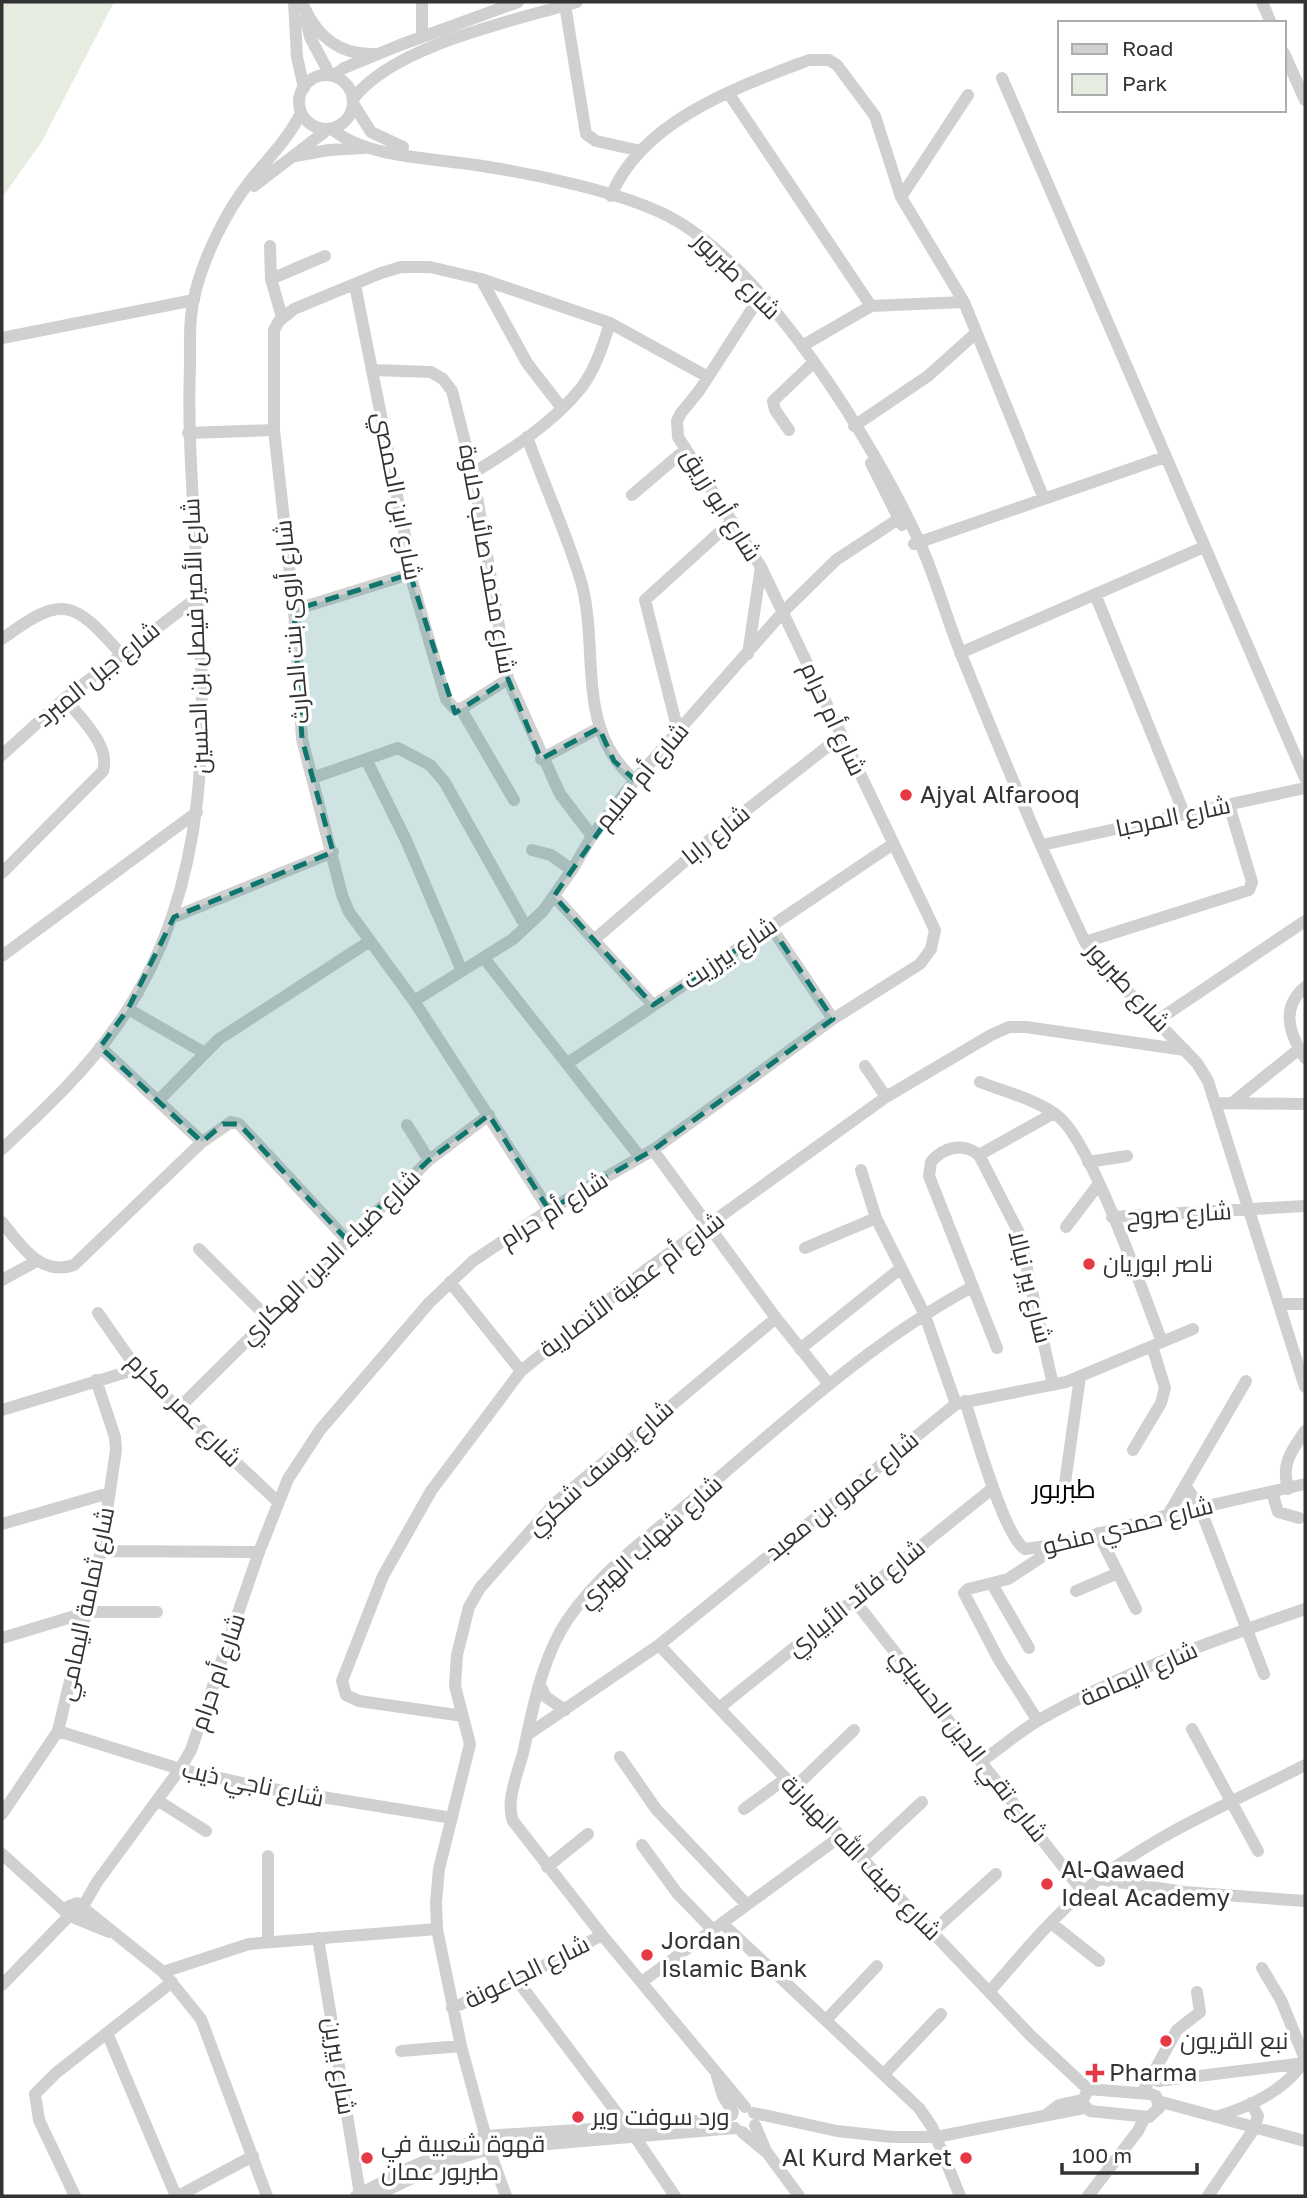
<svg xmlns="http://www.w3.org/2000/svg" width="1307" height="2198" viewBox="0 0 1307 2198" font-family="'Golos Text',Cairo,sans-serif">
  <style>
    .green { fill: #e6ecdf }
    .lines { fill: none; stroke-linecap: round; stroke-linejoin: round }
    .minor { stroke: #d0d0d0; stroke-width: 12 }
    .marked { fill: #0f766e; fill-opacity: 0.2; stroke: #0f766e; stroke-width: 5; stroke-dasharray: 14 9; stroke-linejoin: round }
    .poi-dot { fill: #e63946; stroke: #fff; stroke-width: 2.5 }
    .labels { text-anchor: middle; stroke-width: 7; stroke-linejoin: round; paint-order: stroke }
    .street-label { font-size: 24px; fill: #333; stroke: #fff }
    .poi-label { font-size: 24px; fill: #333; stroke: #fff; text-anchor: start }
    .neighbourhood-label { font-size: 26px; fill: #000; stroke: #fff }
  </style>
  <rect width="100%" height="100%" fill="#fff"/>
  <!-- green -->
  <path class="green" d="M 2,2 L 114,2 L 42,141 L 2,198 Z"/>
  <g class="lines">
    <!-- minor -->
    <path class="minor" d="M 294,2 L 297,57 L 304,88
      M 422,2 L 422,36
      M 1262,2 L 1271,23
      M 565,5 L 586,134 L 596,141 L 641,151
      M 304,7 C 318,37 339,55 374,54
      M 306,19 L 310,37 L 330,75
      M 1284,53 L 1305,100
      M299 102a27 27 0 1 1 54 0a27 27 0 1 1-54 0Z
      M 333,76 L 344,68 L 400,45 L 518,2
      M 1002,78 L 1305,778
      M 729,94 L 871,306
      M 353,99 C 394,45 513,21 577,2
      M 354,105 L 371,132 L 403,147
      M 332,129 C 367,159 438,158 482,166 C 535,174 621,192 668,216 C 766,267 873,442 919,541 C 936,578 946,617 961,654 C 1000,751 1040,848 1085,942 L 1099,962 L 1197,1063 L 1208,1081 L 1305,1387
      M 295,156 L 329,150 L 364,148
      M 254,186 L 327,130
      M 611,196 C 642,120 738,87 809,60 L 829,60 L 837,65 L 875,116 L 901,197 L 964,302 L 1044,499
      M 901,197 L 968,95
      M 270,246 L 271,279 L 282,317
      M 271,279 L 325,256
      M 481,279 L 527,363 L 561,407
      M 355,285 L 405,536 L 410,574 L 446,699 L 454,708 L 461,709 L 508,679
      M 2,338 L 194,300
      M 802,346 L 871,306 L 964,302
      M 373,370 L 431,372 L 443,379 L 452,391 L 473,473 L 508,679 L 560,794 L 592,836
      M 854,426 L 928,376 L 976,333
      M 789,430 L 775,410 L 773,401 L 814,362
      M 188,433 L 274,430
      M 527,437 C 544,484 565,530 580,578 C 601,646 573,729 635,780
      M 871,463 L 902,525
      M 473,473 C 511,450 553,423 581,388 C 595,370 603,345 610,323
      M 632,495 L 686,449
      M 914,544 L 1165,457
      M 1095,594 L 1184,813
      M 294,610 L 410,574
      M 2,639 C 63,594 73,600 121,654
      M 960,653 L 1204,547
      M 748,654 L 761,567
      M 461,709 L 514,800
      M 678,731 L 645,600 L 732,521
      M 2,755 L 65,698 L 198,597
      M 541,759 L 599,728
      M 367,761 L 406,840 L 462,971
      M 312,778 L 398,748 L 430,765 L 444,781 L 526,927
      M 1042,845 L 1305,788
      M 532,850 L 551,855 L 572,870
      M 2,873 L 103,771 C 111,745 80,718 65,698
      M 554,896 L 653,1005
      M 174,917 L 333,852
      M 771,927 L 833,1019
      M 595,939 L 721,830 L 841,736
      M 1085,942 L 1249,890 L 1252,882 L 1229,805
      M 2,956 L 197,812
      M 484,958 L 640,1157
      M 1305,987 C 1280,1008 1289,1034 1305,1058
      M 414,1001 L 513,939 L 543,911 L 572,870 L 592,836 L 635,780 L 783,612 L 836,560 L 906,514
      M 128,1009 L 203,1052
      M 1158,1020 L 1305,921
      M 100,1047 L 158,1101
      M 568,1063 L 893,844
      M 865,1066 L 886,1097
      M 980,1082 C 1005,1092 1039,1100 1059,1117 C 1092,1144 1144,1296 1162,1342
      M 1216,1103 L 1305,1104
      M 1232,1103 L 1299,1049
      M 407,1125 L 429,1160
      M 202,1142 L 158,1101 L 219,1039 L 370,941
      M 2,1149 C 43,1111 86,1071 118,1024 C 224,870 203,695 194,519 C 191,468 188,417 190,366 C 190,343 189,320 194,298 C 203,258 225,213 250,181 C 268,159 288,139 301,113
      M 653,1150 L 776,1318 L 828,1383
      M 979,1155 L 1054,1113
      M 1088,1162 L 1127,1156
      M 861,1170 L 876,1218 L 924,1313 L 956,1404
      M 549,1210 L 414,1001 L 349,912 L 342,895 L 302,739 L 294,610 L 274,430 L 274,330 L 279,321 L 294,309 L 381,273 L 401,267 L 430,267 L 481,279 L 610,323 L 708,377
      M 1112,1217 L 1305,1206
      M 2,1222 C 20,1244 40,1277 74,1265 L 202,1142 L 231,1122 L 239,1124 L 346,1239
      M 1066,1227 L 1098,1185
      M 805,1248 L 876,1218
      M 199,1249 L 268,1318
      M 2,1280 L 35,1262
      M 450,1282 L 521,1371
      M 1279,1304 L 1305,1304
      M 98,1313 L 137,1369 L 277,1501
      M 997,1348 L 929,1176 L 931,1162 C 943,1147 963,1142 979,1155 L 1019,1233 L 1053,1385
      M 800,1349 L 901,1268
      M 965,1401 C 974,1429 1004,1537 1025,1549 L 1060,1544 L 1168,1515 L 1305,1484
      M 179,1408 L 429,1160 L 489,1115
      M 2,1410 L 137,1369
      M 1133,1450 L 1161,1403 L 1165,1388 L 1152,1346
      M 1065,1483 L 1080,1377
      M 1185,1485 L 1200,1508 L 1264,1674
      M 1288,1489 C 1281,1463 1291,1452 1305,1431
      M 1272,1492 L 1278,1512 L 1299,1518
      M 1168,1515 L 1246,1381
      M 2,1524 L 109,1493
      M 1098,1533 L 1136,1609
      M 101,1551 L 259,1552
      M 992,1584 L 1029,1648
      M 1076,1591 L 1118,1573
      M 854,1600 L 1083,1892
      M 2,1638 L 88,1612 L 157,1612
      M 659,1645 L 1030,2035 L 1088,2089
      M 540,1685 L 546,1697 L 565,1710
      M 719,1708 L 993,1488
      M 463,1716 L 359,1701 L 346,1695 L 342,1681 L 383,1576 L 431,1491 L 521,1371 L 647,1269 L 886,1097 L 991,1035 L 1009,1027 L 1026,1027 L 1185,1050
      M 1038,1721 L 999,1660 L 964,1593 L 968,1589 L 1008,1579 L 1057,1547
      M 1192,1729 L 1258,1851
      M 58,1731 L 180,1769 L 260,1787 L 452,1818
      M 527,1735 L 659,1645 L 956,1404 L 1066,1382 L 1193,1329
      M 620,1757 L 656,1809 L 747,1905
      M 983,1760 C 1002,1747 1020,1731 1039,1720 C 1123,1672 1215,1640 1305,1609
      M 794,1788 L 854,1730
      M 157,1800 L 206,1831
      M 744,1809 L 785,1779
      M 2,1814 L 58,1731 L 101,1551 L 116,1450 L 115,1437 L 96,1380
      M 642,1845 L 677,1893 L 713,1930
      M 2,1854 L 67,1913
      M 268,1856 L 268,1941
      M 862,1858 L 922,1802
      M 547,1867 L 588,1834
      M 1099,1879 L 1184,1892 L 1305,1901
      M 82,1908 L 97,1882 L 180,1769 L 191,1750 L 259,1552 L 288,1479 L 320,1430 L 429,1303 L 473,1261 L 549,1210 L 653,1150 L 833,1019 L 920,964 L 931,949 L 935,930 L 761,567 L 678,437 L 677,421 L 681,413 L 699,391 L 761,295
      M 83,1909 L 77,1919 L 67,1913 L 69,1906 L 77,1903 L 163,1972 L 201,2019 L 267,2196
      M 77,1919 L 109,1932
      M 722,1923 L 919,2108 L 932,2127 L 960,2196
      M 1051,1923 L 1099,1961
      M 933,1931 L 996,1874
      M 318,1938 L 360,2194
      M 1262,1968 L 1281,2000 L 1305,2059
      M 163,1972 L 249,1944 L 437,1929
      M 517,1980 L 635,2137 L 675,2196
      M 643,1981 L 841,1836
      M 2,1985 L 69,1916
      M 989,1992 C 1019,1958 1049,1921 1084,1891 C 1149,1836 1230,1804 1305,1765
      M 452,2008 L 517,1980 L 602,1935
      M 826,2020 L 877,1966
      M 107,2033 L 176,2196
      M 401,2051 L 461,2046
      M 884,2074 L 941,2014
      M 717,2076 L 723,2096 L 733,2112
      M 1158,2081 L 1305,2063
      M 1088,2089 L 1150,2094 L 1156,2096 L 1159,2108 L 1149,2117 L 1090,2111 L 1082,2103 Z
      M 1142,2093 L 1177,2030 L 1200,2012 L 1197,1992
      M 1158,2101 L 1305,2141
      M 745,2107 L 602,1935 L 513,1821 C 505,1800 519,1771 524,1749 C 533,1706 543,1656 568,1619 C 602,1569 657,1530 702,1492 C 789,1418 872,1341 972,1287
      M 754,2113 L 837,2131 L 892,2137 L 936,2137 L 1084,2108
      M 1047,2114 L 1059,2105 L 1082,2100
      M 1216,2117 C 1248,2107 1283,2092 1303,2063
      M 755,2125 L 766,2151 L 799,2196
      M 742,2132 L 765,2151
      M 75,2196 L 39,2120 L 35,2094 L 56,2073 L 172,1982
      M 178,2196 L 253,2156
      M 356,2196 L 411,2167 L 485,2136 L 683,2123 L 732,2115
      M 374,2196 L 449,2161 L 489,2149 L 735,2128
      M 506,2196 L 489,2149 L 461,2046 L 437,1929 L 436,1902 L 439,1869 L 470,1744 L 455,1686 L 457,1655 L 469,1607 L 480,1588 L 555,1503 L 776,1318
      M 1088,2196 L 1138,2131 L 1145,2117
      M 1208,2196 L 1254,2129 L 1258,2116 L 1251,2103"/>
  </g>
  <!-- marked area -->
  <path class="marked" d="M 410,574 L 455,713 L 508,679 L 541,759 L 599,728 L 614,761 L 635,780 L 554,896 L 653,1005 L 771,927 L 833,1019 L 653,1150 L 549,1210 L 489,1115 L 429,1160 L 346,1239 L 239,1124 L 223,1124 L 202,1142 L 100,1047 L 128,1009 L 174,917 L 333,852 L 302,739 L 294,610 Z"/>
  <!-- markers -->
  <g class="poi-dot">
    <circle cx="906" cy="795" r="7"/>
    <circle cx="1089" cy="1264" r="7"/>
    <circle cx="1047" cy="1884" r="7"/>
    <circle cx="647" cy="1955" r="7"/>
    <circle cx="1166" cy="2041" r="7"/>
    <path d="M1091.5 2062.5h7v7h7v7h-7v7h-7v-7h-7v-7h7z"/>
    <circle cx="578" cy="2117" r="7"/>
    <circle cx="367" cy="2158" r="7"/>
    <circle cx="966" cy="2158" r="7"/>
  </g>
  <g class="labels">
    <!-- street labels -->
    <g class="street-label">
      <text transform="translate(737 276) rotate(45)" y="8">شارع طبربور</text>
      <text transform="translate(397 496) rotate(79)" y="8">شارع ابن الحمصي</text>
      <text transform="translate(721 505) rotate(58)" y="8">شارع أبو زريق</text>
      <text transform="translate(487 559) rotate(80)" y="8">شارع محمد صائب حلاوة</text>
      <text transform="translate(292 622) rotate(-95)" y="8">شارع أروى بنت الحارث</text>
      <text transform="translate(196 636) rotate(-92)" y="8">شارع الأمير فيصل بن الحسين</text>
      <text transform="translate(98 674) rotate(-39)" y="8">شارع جبل المبرد</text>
      <text transform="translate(833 719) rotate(65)" y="8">شارع أم حرام</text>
      <text transform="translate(642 776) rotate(-50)" y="8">شارع أم سليم</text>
      <text transform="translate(1173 817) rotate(-12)" y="8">شارع المرحبا</text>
      <text transform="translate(716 835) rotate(-39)" y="8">شارع رابا</text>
      <text transform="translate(730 953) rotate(-34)" y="8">شارع بيرزيت</text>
      <text transform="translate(1128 987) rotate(48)" y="8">شارع طبربور</text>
      <text transform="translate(554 1210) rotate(-32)" y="8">شارع أم حرام</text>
      <text transform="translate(1179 1214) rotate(-3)" y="8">شارع صروح</text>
      <text transform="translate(330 1257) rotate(-44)" y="8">شارع ضياء الدين الهكاري</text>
      <text transform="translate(632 1285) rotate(-37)" y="8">شارع أم عطية الأنصارية</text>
      <text transform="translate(1030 1287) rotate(76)" y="8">شارع بير نبالا</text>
      <text transform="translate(184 1410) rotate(45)" y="8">شارع عمر مكرم</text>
      <text transform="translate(600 1468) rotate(-42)" y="8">شارع يوسف شكري</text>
      <text transform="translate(842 1496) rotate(-39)" y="8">شارع عمرو بن معبد</text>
      <text transform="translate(1128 1526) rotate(-14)" y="8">شارع حمدي منكو</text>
      <text transform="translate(650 1542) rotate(-42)" y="8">شارع شهاب الهبري</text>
      <text transform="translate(856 1598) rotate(-39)" y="8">شارع فائد الأبياري</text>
      <text transform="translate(86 1604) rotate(-78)" y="8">شارع ثمامة اليمامي</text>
      <text transform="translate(218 1672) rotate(-71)" y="8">شارع أم حرام</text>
      <text transform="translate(1139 1674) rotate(-24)" y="8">شارع اليمامة</text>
      <text transform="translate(969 1745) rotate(52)" y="8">شارع تقي الدين الحسيني</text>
      <text transform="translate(253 1784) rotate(12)" y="8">شارع ناجي ذيب</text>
      <text transform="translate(861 1858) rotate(46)" y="8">شارع ضيف الله الهبارنة</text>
      <text transform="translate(527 1972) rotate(-26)" y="8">شارع الجاعونة</text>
      <text transform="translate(339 2066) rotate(81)" y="8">شارع بيرين</text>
    </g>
    <!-- poi labels -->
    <g class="poi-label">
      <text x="920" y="803">Ajyal Alfarooq</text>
      <text x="1103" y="1272">ناصر ابوريان</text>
      <text x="1061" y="1878">Al-Qawaed<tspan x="1061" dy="28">Ideal Academy</tspan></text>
      <text x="661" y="1949">Jordan<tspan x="661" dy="28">Islamic Bank</tspan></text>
      <text x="1180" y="2049">نبع القريون</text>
      <text x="1109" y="2081">Pharma</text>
      <text x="592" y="2125">ورد سوفت وير</text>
      <text x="381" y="2152">قهوة شعبية في<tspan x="381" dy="28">طبربور عمان</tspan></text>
      <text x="952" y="2166" text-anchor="end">Al Kurd Market</text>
    </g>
    <!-- neighbourhood labels -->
    <g class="neighbourhood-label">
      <text x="1064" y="1498">طبربور</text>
    </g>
  </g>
  <!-- border -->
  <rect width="1307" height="2198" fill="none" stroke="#333333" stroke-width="7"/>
  <!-- legend -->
  <rect x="1058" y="21" width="228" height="91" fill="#ffffff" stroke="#adadad" stroke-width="2"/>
  <rect x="1072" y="44" width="35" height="10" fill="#d0d0d0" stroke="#adadad" stroke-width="2"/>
  <text x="1122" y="56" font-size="21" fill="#333333">Road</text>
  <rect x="1072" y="74" width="35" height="21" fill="#e6ecdf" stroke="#adadad" stroke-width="2"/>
  <text x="1122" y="91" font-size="21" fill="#333333">Park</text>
  <!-- scale -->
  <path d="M1062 2163v10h135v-10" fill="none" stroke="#333333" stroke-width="3.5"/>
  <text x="1072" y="2163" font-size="21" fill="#333333" stroke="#ffffff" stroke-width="5" paint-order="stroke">100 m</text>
</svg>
